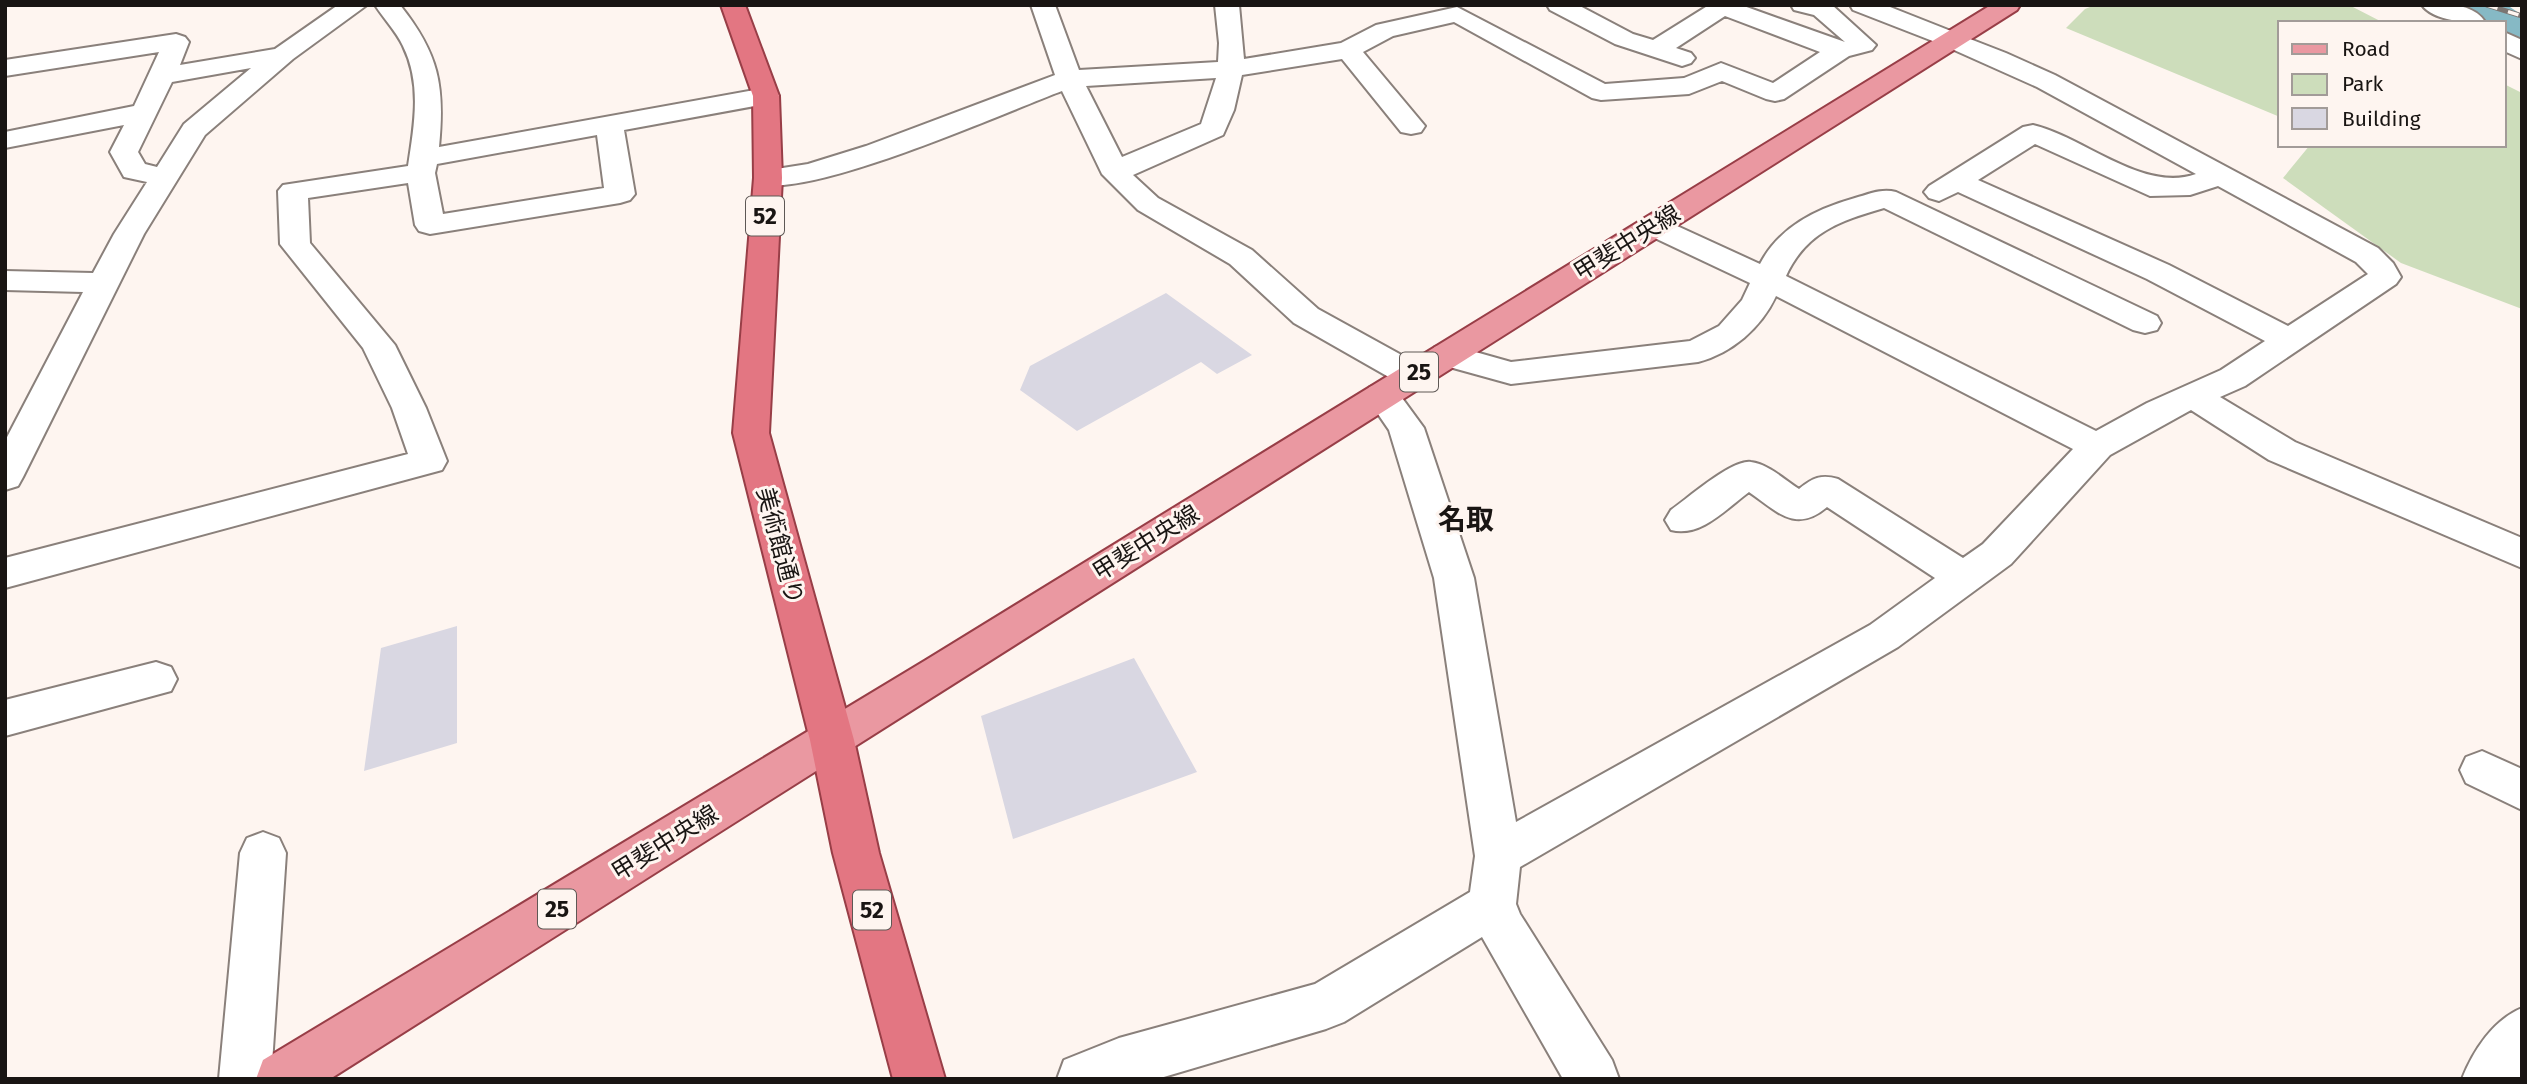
<svg xmlns="http://www.w3.org/2000/svg" width="2527" height="1084" viewBox="0 0 2527 1084" font-family="'Fira Sans','Noto Sans JP',sans-serif">
  <style>
    .green { fill: #cdddbb }
    .lines { fill: none; stroke-linecap: round; stroke-linejoin: round }
    .river { fill: #86b9c5; fill-rule: evenodd }
    .building { fill: #d9d7e2 }
    .minor-casing { stroke: #8a807b; stroke-width: 4 }
    .tertiary-casing { stroke: #8a807b; stroke-width: 4 }
    .primary-casing { stroke: #983e47; stroke-width: 4 }
    .trunk-casing { stroke: #983e47; stroke-width: 4 }
    .minor { fill: #fff; fill-rule: evenodd }
    .tertiary { fill: #fff; fill-rule: evenodd }
    .primary { fill: #ea98a1; fill-rule: evenodd }
    .trunk { fill: #e37682; fill-rule: evenodd }
    .rail-casing { stroke: #7b7572; stroke-width: 5 }
    .rail { stroke: #fef5f0; stroke-width: 3.5; stroke-dasharray: 11; stroke-linecap: butt }
    .labels { text-anchor: middle; stroke-width: 6; stroke-linejoin: round; paint-order: stroke }
    .shield { fill: #fef5f0; stroke: #5e5855; stroke-width: 2 }
    .shield-label { font-size: 23px; font-weight: bold; fill: #191513 }
    .street-label { font-size: 24px; fill: #191513; stroke: #fef5f0 }
    .quarter-label { font-size: 28px; font-weight: bold; fill: #191513; stroke: #fef5f0 }
  </style>
  <rect width="100%" height="100%" fill="#fef5f0"/>
  <!-- green -->
  <path class="green" d="M 2095,5 L 2349,5 L 2384,23 L 2280,23 L 2280,117 L 2066,28 L 2085,9 Z
    M 2504,84 L 2522,93 L 2522,309 L 2401,263 L 2283,178 L 2310,145 L 2504,145 Z"/>
  <g class="lines">
    <!-- river -->
    <path class="river" d="M 2455,5 L 2507,5 L 2522,15 L 2522,47 L 2504,42 L 2504,23 C 2483,23 2468,24 2455,5 Z"/>
  </g>
  <!-- building -->
  <path class="building" d="M 1166,293 L 1252,355 L 1217,374 L 1201,362 L 1077,431 L 1020,390 L 1030,366 Z
    M 457,626 L 457,743 L 364,771 L 381,648 Z
    M 1134,658 L 1197,772 L 1013,839 L 981,716 Z"/>
  <g class="lines">
    <!-- minor casing -->
    <g class="minor-casing">
      <path id="minor" d="M 338,5 L 367,5 L 293,59 L 205,135 L 144,234 L 23,477 L 18,486 L 5,490 L 5,441 L 83,292 L 5,290 L 5,271 L 93,273 L 114,234 L 147,182 L 124,177 L 110,152 L 124,125 L 5,148 L 5,132 L 134,106 L 159,52 L 5,76 L 5,60 L 176,34 L 185,37 L 189,42 L 180,65 L 275,49 ZM 251,68 L 184,124 L 157,167 L 145,164 L 138,152 L 172,82 Z
        M 375,5 L 400,5 C 439,54 445,86 439,147 L 766,88 L 775,90 L 779,96 L 775,102 L 766,104 L 624,130 L 635,194 L 630,200 L 620,203 L 430,234 L 419,231 L 415,225 L 408,183 L 308,198 L 310,243 L 395,345 L 426,408 L 447,461 L 442,470 L 5,588 L 5,558 L 408,454 L 392,408 L 363,348 L 280,244 L 278,191 L 283,185 L 408,166 C 414,126 422,84 403,46 C 396,31 384,19 375,5 ZM 597,135 L 604,188 L 443,214 L 435,173 L 437,164 Z
        M 1031,5 L 1055,5 L 1079,70 L 1218,62 L 1219,43 L 1215,5 L 1239,5 L 1244,59 L 1341,43 L 1376,25 L 1457,7 L 1605,84 L 1684,78 L 1721,63 L 1773,83 L 1820,52 L 1725,16 L 1676,48 L 1691,53 L 1695,58 L 1691,63 L 1682,66 L 1615,44 L 1550,10 L 1547,5 L 1578,5 L 1633,34 L 1653,40 L 1709,5 L 1741,5 L 1845,42 L 1814,15 L 1794,10 L 1791,5 L 1832,5 L 1876,45 L 1872,50 L 1849,56 L 1784,99 L 1775,101 L 1766,99 L 1722,81 L 1689,94 L 1601,100 L 1592,98 L 1454,22 L 1393,36 L 1363,52 L 1425,126 L 1421,132 L 1411,134 L 1401,132 L 1342,59 L 1242,75 L 1234,110 L 1223,135 L 1133,175 L 1158,198 L 1252,250 L 1318,309 L 1425,368 L 1430,376 L 1425,384 L 1413,387 L 1401,384 L 1294,323 L 1230,264 L 1138,210 L 1102,174 L 1062,91 C 1001,114 813,198 758,184 L 754,178 L 758,172 L 808,164 L 866,146 L 1055,75 ZM 1216,78 L 1201,124 L 1122,157 L 1086,86 Z
        M 2422,5 C 2445,5 2472,1 2486,23 C 2469,23 2433,21 2422,5 Z
        M 1952,32 L 2006,53 L 2055,75 L 2378,248 L 2393,263 L 2401,277 L 2396,284 L 2245,386 L 2220,397 L 2295,442 L 2522,538 L 2522,568 L 2269,460 L 2191,410 L 2110,455 L 2011,564 L 1898,647 L 1520,867 L 1516,904 L 1520,914 L 1612,1060 L 1619,1079 L 1563,1079 L 1482,937 L 1344,1022 L 1326,1029 L 1157,1079 L 1057,1079 L 1064,1060 L 1119,1038 L 1315,984 L 1470,892 L 1475,856 L 1434,578 L 1389,430 L 1365,395 L 1370,387 L 1382,384 L 1394,387 L 1424,428 L 1474,578 L 1516,822 L 1870,625 L 1935,578 L 1827,507 C 1795,534 1777,511 1749,492 C 1726,509 1700,538 1671,530 L 1665,520 L 1671,510 C 1687,499 1732,459 1751,462 C 1768,464 1785,480 1799,489 C 1813,478 1821,474 1838,479 L 1963,558 L 1983,544 L 2073,449 L 1776,296 C 1761,328 1732,353 1698,362 L 1511,384 L 1435,363 L 1430,355 L 1435,347 L 1447,344 L 1511,362 L 1690,341 L 1719,326 L 1742,300 L 1750,283 L 1642,232 L 1638,226 L 1642,220 L 1653,217 L 1664,220 L 1760,264 C 1779,227 1816,209 1855,198 C 1869,194 1882,188 1896,192 L 2157,316 L 2161,323 L 2157,330 L 2145,333 L 2133,330 L 1884,208 C 1840,221 1806,232 1786,276 L 2096,431 L 2147,403 L 2221,370 L 2265,341 L 2147,279 L 1958,192 L 1939,201 L 1929,198 L 1924,192 L 1929,186 L 2023,127 L 2033,125 C 2084,137 2143,193 2196,174 L 2037,87 L 1943,45 L 1939,40 L 1943,35 ZM 2035,144 L 2150,196 L 2190,195 L 2218,186 L 2356,262 L 2368,274 L 2288,326 L 2169,265 L 1978,180 Z
        M 2504,32 L 2522,40 L 2522,59 L 2504,51 Z
        M 156,662 L 171,667 L 177,679 L 171,691 L 5,736 L 5,700 Z
        M 2482,751 L 2522,769 L 2522,810 L 2466,783 L 2460,770 L 2466,757 Z
        M 263,832 L 279,838 L 286,853 L 271,1079 L 219,1079 L 240,853 L 247,838 Z
        M 2522,1008 L 2520,1079 L 2462,1079 C 2473,1051 2493,1020 2522,1008 Z"/>
    </g>
    <!-- tertiary casing -->
    <g class="tertiary-casing">
      <path id="tertiary" d="M 1850,5 L 1885,5 L 1961,35 L 1965,40 L 1961,45 L 1952,48 L 1943,45 L 1853,10 Z"/>
    </g>
    <!-- primary casing -->
    <g class="primary-casing">
      <path id="primary" d="M 1991,5 L 2020,5 L 2017,10 L 330,1079 L 256,1079 L 263,1060 L 926,660 Z"/>
    </g>
    <!-- trunk casing -->
    <g class="trunk-casing">
      <path id="trunk" d="M 721,5 L 745,5 L 779,96 L 782,178 L 769,433 L 854,740 L 879,853 L 945,1079 L 893,1079 L 833,853 L 810,740 L 733,433 L 754,178 L 753,96 Z"/>
    </g>
    <!-- minor -->
    <use href="#minor" class="minor"/>
    <!-- tertiary -->
    <use href="#tertiary" class="tertiary"/>
    <!-- primary -->
    <use href="#primary" class="primary"/>
    <!-- trunk -->
    <use href="#trunk" class="trunk"/>
    <!-- rail casing -->
    <g class="rail-casing">
      <path id="rail" d="M 2487,5 L 2522,16"/>
    </g>
    <!-- rail -->
    <use href="#rail" class="rail"/>
  </g>
  <g class="labels">
    <!-- shield labels -->
    <g class="shield">
      <rect x="746" y="196.5" width="38" height="39" rx="5"/>
      <rect x="1400" y="352.5" width="38" height="39" rx="5"/>
      <rect x="538" y="889.5" width="38" height="39" rx="5"/>
      <rect x="853" y="890.5" width="38" height="39" rx="5"/>
    </g>
    <g class="shield-label">
      <text x="765" y="224">52</text>
      <text x="1419" y="380">25</text>
      <text x="557" y="917">25</text>
      <text x="872" y="918">52</text>
    </g>
    <!-- street labels -->
    <g class="street-label">
      <text transform="translate(1627 243) rotate(-32)" y="8">甲斐中央線</text>
      <text transform="translate(1146 543) rotate(-32)" y="8">甲斐中央線</text>
      <text transform="translate(780 546) rotate(75)" y="8">美術館通り</text>
      <text transform="translate(665 843) rotate(-32)" y="8">甲斐中央線</text>
    </g>
    <!-- quarter labels -->
    <g class="quarter-label">
      <text x="1466" y="529">名取</text>
    </g>
  </g>
  <!-- border -->
  <rect width="2527" height="1084" fill="none" stroke="#191513" stroke-width="14"/>
  <!-- legend -->
  <rect x="2278" y="21" width="228" height="126" fill="#fef5f0" stroke="#a29b98" stroke-width="2"/>
  <rect x="2292" y="44" width="35" height="10" fill="#ea98a1" stroke="#a29b98" stroke-width="2"/>
  <text x="2342" y="56" font-size="21" fill="#191513">Road</text>
  <rect x="2292" y="74" width="35" height="21" fill="#cdddbb" stroke="#a29b98" stroke-width="2"/>
  <text x="2342" y="91" font-size="21" fill="#191513">Park</text>
  <rect x="2292" y="108" width="35" height="21" fill="#d9d7e2" stroke="#a29b98" stroke-width="2"/>
  <text x="2342" y="126" font-size="21" fill="#191513">Building</text>
</svg>
